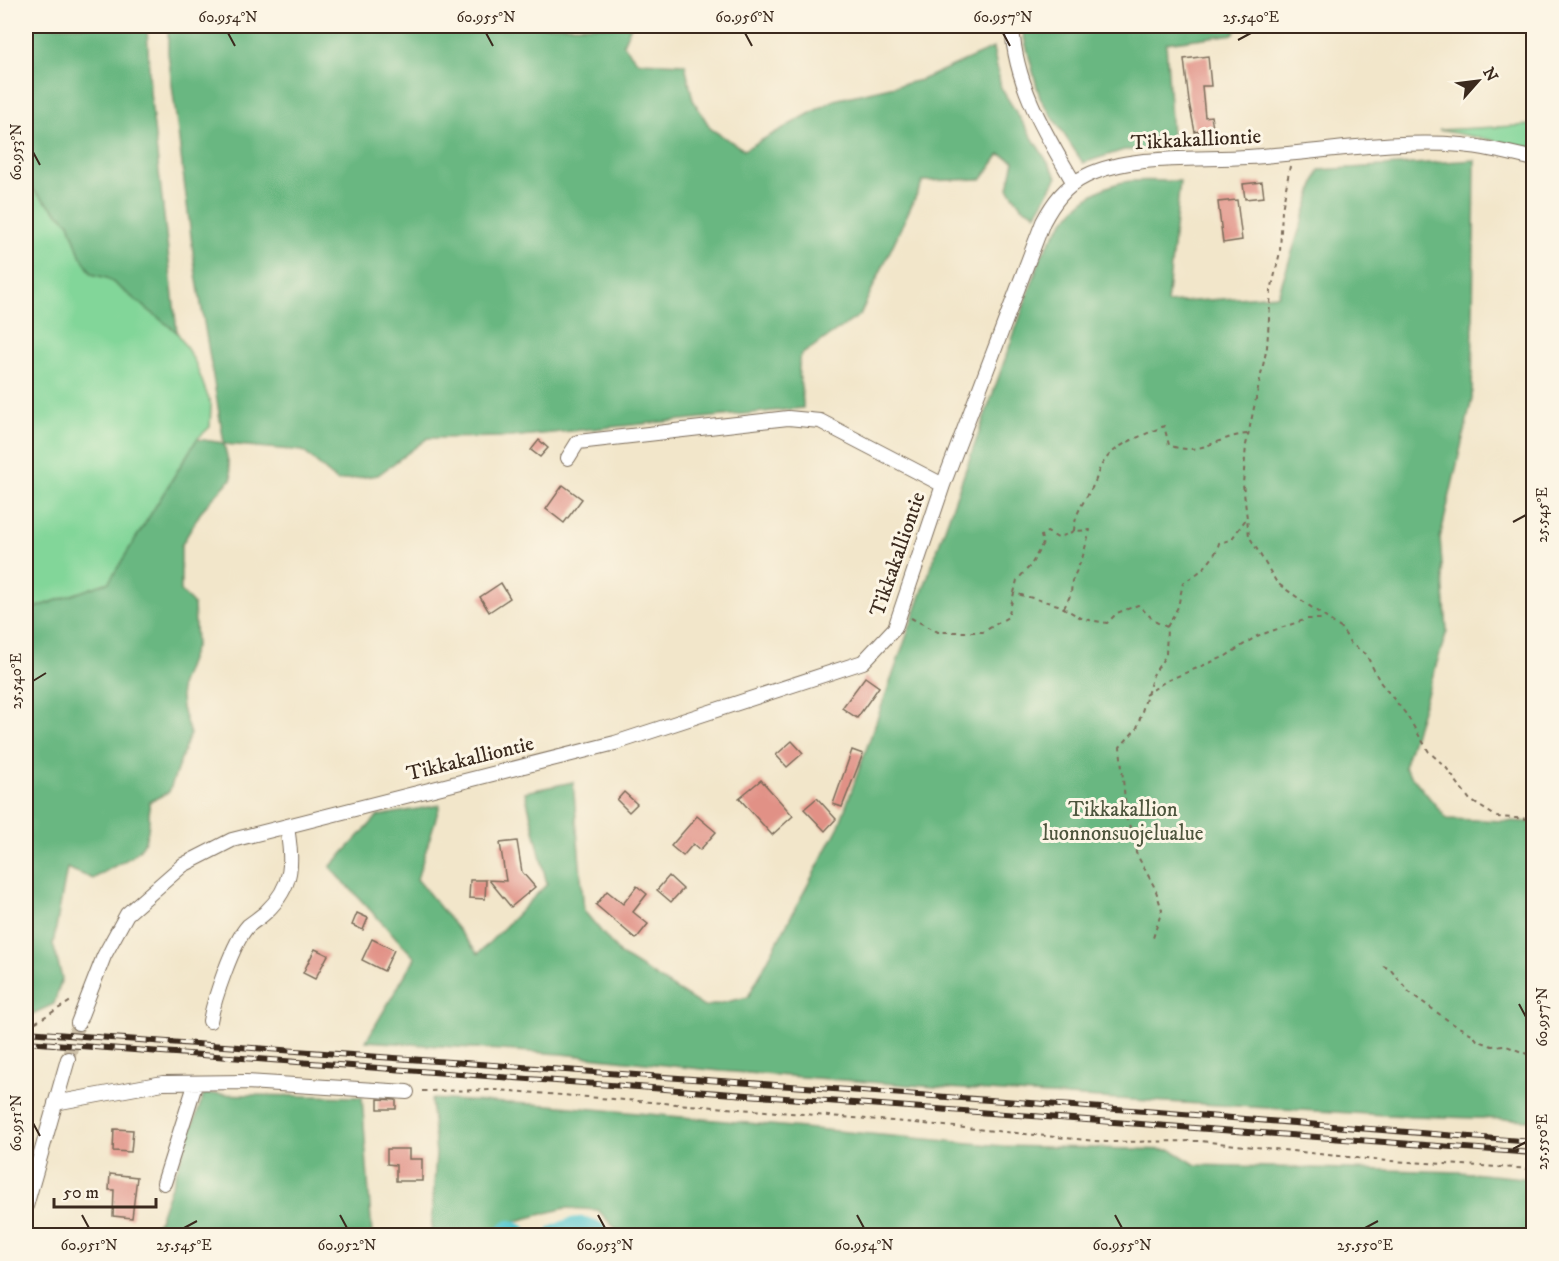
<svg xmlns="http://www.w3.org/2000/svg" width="1559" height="1261" viewBox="0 0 1559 1261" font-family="'IM FELL DW Pica',serif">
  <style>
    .green { fill: #82d699; stroke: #5e805c; stroke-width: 1.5 }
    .forest { fill: #69b781; stroke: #527050; stroke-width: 1.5 }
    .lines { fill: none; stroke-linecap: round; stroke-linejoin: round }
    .river { stroke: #5cc9d1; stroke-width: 24 }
    .building { fill: #e19186 }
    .minor-tunnel { stroke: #cdc0a8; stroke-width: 14; stroke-dasharray: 14 7; stroke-linecap: butt }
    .minor-casing { stroke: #7b6c5a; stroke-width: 16 }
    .path { stroke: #7b6c5a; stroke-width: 2; stroke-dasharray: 4.5 4.5; stroke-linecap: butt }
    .minor { stroke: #fff; stroke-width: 14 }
    .rail-casing { stroke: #3b2a1e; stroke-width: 6 }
    .rail { stroke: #fcf5e5; stroke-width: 4; stroke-dasharray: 11; stroke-linecap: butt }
    .ticks { fill: none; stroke: #3b2a1e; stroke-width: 2 }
    .labels { text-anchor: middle; stroke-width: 6; stroke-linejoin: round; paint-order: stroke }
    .street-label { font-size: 21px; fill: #3b2a1e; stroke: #fcf5e5 }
    .park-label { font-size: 21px; fill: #4d553d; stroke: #fcf5e5 }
    .neatline { fill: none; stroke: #3b2a1e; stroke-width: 2 }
    .ticks-label { font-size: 15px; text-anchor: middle; fill: #3b2a1e }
  </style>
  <rect width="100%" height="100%" fill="#fcf5e5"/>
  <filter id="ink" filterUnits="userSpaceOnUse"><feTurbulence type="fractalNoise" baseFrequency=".0167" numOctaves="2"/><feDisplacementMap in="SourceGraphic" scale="12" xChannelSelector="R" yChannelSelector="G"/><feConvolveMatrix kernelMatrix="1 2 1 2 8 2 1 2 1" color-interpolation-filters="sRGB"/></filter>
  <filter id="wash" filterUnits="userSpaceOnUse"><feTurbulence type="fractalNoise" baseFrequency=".008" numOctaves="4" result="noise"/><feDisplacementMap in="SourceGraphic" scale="24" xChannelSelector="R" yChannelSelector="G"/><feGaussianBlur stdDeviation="1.35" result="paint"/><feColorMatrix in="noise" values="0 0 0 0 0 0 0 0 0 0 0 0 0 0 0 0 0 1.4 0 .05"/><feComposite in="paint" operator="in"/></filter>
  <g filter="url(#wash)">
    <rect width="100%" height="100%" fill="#f2e6ca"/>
    <!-- green -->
    <path class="green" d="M 1533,125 L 1533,148 L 1439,130 Z
      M 26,179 L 34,191 L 69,223 L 80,255 L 92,274 L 107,278 L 177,332 L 195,362 L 211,405 L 210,427 L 197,439 L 109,582 L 32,609 L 26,616 Z"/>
    <!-- forest -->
    <path class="forest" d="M 26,26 L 147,26 L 150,92 L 177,332 L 107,278 L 92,274 L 80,255 L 69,223 L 34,191 L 26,179 Z
      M 168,26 L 631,26 L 623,44 L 638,62 L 685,64 L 693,100 L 711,129 L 744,150 L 834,100 L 921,80 L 993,48 L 1001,88 L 1057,177 L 1036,214 L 1022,207 L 1008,188 L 1014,161 L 1000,154 L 982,179 L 923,181 L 860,315 L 801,355 C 795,372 804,390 803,408 L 511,437 L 428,438 L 378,475 L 337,481 L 303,451 L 224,444 L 232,478 L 202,510 L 181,546 L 181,591 L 194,605 L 196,644 L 180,686 L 182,708 L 190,734 L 169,792 L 149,802 C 152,860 133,852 93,879 L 67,868 L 53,944 L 62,978 L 54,1004 L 26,1017 L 26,616 L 32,609 L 109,582 L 197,439 L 224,443 L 195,268 L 168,53 Z
      M 1021,26 L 1238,26 L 1234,34 L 1166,43 L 1173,150 L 1124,150 L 1083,163 L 1040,98 Z
      M 1475,160 L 1472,399 L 1440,538 L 1447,631 L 1404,767 L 1447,819 L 1533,822 L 1533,1120 L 1385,1115 L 1016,1093 L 720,1071 L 561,1054 L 366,1041 L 415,958 L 330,867 L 378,816 L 440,805 L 417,879 L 478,954 L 547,884 L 525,792 L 573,782 L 584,911 L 621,955 L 704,1007 L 748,997 L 839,826 L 1042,255 C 1060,223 1081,193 1119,183 C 1137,178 1161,182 1180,181 L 1167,303 L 1278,295 L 1319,170 Z
      M 204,1094 L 362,1097 L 372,1235 L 147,1235 L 159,1220 Z
      M 431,1099 L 549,1105 L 1003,1146 L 1172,1150 L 1196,1165 L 1460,1172 L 1533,1179 L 1533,1235 L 940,1236 L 935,1232 L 934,1236 L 622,1236 L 598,1210 L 565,1208 L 509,1223 L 504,1235 L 431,1235 L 436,1154 Z"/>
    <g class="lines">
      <!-- river -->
      <path class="river" d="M 506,1236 L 510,1232 L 517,1236
        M 558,1236 C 573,1228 584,1225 599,1236"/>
    </g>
    <g id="blocks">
      <!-- building -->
      <path class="building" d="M 1208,56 L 1211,86 L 1202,86 L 1205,117 L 1211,116 L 1213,128 L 1195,132 L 1189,102 L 1184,59 Z
        M 1262,182 L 1264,197 L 1245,199 L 1243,184 Z
        M 1237,200 L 1242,240 L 1223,243 L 1218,202 Z
        M 539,440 L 548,448 L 540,457 L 531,450 Z
        M 563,485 L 582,499 L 564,523 L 546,509 Z
        M 501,583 L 510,598 L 489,612 L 480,597 Z
        M 865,677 L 879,687 L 857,718 L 842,708 Z
        M 792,741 L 803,753 L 787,767 L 776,755 Z
        M 852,750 L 863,754 L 842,807 L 833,804 Z
        M 761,780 L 793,816 L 772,835 L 739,798 Z
        M 624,792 L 637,804 L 629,812 L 617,800 Z
        M 817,798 L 836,819 L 825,831 L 804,809 Z
        M 697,816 L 716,832 L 700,850 L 693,844 L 683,856 L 671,846 Z
        M 517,841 L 522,872 L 535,887 L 511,907 L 489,880 L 506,881 L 500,843 Z
        M 669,876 L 683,889 L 671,902 L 657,890 Z
        M 470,880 L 486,880 L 485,899 L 469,898 Z
        M 637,886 L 647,894 L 633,912 L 648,924 L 636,939 L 596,905 L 607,891 L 623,904 Z
        M 357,913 L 368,918 L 363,930 L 352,925 Z
        M 372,939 L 394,950 L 384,971 L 362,960 Z
        M 315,949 L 328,955 L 315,979 L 303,973 Z
        M 378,1099 L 396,1100 L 396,1109 L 378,1109 Z
        M 114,1129 L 133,1130 L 131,1152 L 113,1151 Z
        M 387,1149 L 409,1149 L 409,1159 L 422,1159 L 422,1181 L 396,1181 L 396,1165 L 387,1164 Z
        M 110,1174 L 137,1177 L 132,1218 L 113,1216 L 114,1190 L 109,1190 Z"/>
    </g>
  </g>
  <g filter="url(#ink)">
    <use href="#blocks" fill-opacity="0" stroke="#7b6c5a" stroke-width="1.5"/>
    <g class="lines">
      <!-- minor-tunnel -->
      <path class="minor-tunnel" d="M 68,1059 L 78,1023"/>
      <!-- minor casing -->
      <g class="minor-casing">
        <path id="minor" d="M 1012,26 C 1015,85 1045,133 1074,183
          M 568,458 L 578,442 L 788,418 L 820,421 L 943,485
          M 210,1021 C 214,999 233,942 248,926 C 254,921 261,917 266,912 C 295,884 292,862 287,826
          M 78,1023 L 104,956 L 127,914 L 183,865 L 232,840 L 615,743 L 863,662 L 895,628 L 943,485 L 1043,222 C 1053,203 1065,186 1086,176 C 1131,154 1197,160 1248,157 C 1318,153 1391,139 1462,145 C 1486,147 1510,153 1534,159
          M 55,1103 L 163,1083 L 246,1082 L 407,1092
          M 164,1183 L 195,1085
          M 26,1206 L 68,1059"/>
      </g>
      <!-- path -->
      <path class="path" d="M 1290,166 L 1282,210 L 1280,252 L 1271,291 L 1267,347 L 1246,445 L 1243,484 L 1249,536 L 1277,583 L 1342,629 L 1351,644 L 1366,654 L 1380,682 L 1406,714 L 1429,752 L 1445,766 L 1470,800 L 1497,817 L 1534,819
        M 1074,531 C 1075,511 1085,501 1094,484 C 1097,478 1098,471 1101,466 C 1114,443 1141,437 1164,426 L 1169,445 C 1201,458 1218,435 1249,434
        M 1014,593 L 1017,580 L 1031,565 L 1043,543 L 1041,536 L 1047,532 L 1058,538 L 1074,531 L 1090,530 L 1082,559 L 1072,581 L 1071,594 L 1064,608
        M 911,618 L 938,632 L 983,632 L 1008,617 L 1014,593 L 1058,605 L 1083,619 L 1107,623 L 1117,613 L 1138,605 L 1156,622 L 1167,627 L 1166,655 L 1153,675 L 1137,728 L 1120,747 L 1127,822 L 1134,833 L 1136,853 L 1155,888 L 1162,910 L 1153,938
        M 1167,627 L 1178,607 L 1183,583 C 1199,573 1214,562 1219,543 L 1231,540 L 1246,519
        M 1145,695 L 1166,681 L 1226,656 L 1257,636 L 1307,619 L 1325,619
        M 1383,966 L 1390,969 L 1409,992 L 1453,1024 L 1472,1034 L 1477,1040 L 1492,1046 L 1504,1045 L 1527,1054 L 1534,1052
        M 26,1021 L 36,1022 L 71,1001
        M 422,1091 L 498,1090 L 905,1122 L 1106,1142 L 1200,1141 L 1375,1160 L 1534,1169"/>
      <!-- minor -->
      <use href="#minor" class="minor"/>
      <!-- rail casing -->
      <g class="rail-casing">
        <path id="rail" d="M 26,1032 L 1145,1111 L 1534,1142
          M 26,1042 L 1534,1153"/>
      </g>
      <!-- rail -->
      <use href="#rail" class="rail"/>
    </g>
  </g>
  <!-- ticks -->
  <path class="ticks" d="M 228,33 L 235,46M 486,33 L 493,46M 745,33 L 752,46M 1003,33 L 1010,46M 1238,40 L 1251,33M 33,152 L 40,165M 1513,522 L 1526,515M 33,681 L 46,673M 1519,1004 L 1526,1017M 33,1123 L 40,1136M 1513,1149 L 1526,1142M 82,1215 L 89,1228M 340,1215 L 347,1228M 598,1215 L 605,1228M 857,1215 L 864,1228M 1115,1215 L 1122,1228M 184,1228 L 197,1221M 1365,1228 L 1378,1221"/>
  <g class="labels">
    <!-- street labels -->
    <g class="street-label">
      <text transform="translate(1196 139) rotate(-3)" y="7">Tikkakalliontie</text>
      <text transform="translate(897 554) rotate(-71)" y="7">Tikkakalliontie</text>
      <text transform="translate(470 758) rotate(-14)" y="7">Tikkakalliontie</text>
    </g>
    <!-- park labels -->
    <g class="park-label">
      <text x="1123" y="816">Tikkakallion<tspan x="1123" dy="24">luonnonsuojelualue</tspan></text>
    </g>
  </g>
  <!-- margin -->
  <rect width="1559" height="1261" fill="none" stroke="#fcf5e5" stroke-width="66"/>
  <!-- north arrow -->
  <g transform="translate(1478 81) rotate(62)" stroke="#fcf5e5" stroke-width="4.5" paint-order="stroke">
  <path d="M0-4.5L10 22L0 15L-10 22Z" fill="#3b2a1e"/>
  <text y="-9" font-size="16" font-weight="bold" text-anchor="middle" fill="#3b2a1e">N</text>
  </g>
  <!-- scale -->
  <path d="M54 1198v9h102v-9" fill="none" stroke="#3b2a1e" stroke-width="3"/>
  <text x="63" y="1198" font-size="18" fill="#3b2a1e" stroke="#fcf5e5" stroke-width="4.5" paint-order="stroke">50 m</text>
  <rect x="33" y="33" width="1493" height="1195" class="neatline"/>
  <g class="ticks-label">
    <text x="228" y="22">60.954°N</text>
    <text x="486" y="22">60.955°N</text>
    <text x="745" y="22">60.956°N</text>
    <text x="1003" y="22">60.957°N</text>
    <text x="1251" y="22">25.540°E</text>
    <text transform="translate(16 152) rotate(-90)" y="5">60.953°N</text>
    <text transform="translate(1542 515) rotate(-90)" y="5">25.545°E</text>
    <text transform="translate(16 681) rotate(-90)" y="5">25.540°E</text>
    <text transform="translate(1542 1017) rotate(-90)" y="5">60.957°N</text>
    <text transform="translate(16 1123) rotate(-90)" y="5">60.951°N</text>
    <text transform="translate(1542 1142) rotate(-90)" y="5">25.550°E</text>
    <text x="89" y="1250">60.951°N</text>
    <text x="184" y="1250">25.545°E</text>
    <text x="347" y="1250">60.952°N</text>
    <text x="605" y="1250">60.953°N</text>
    <text x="864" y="1250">60.954°N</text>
    <text x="1122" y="1250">60.955°N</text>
    <text x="1365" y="1250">25.550°E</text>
  </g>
</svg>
